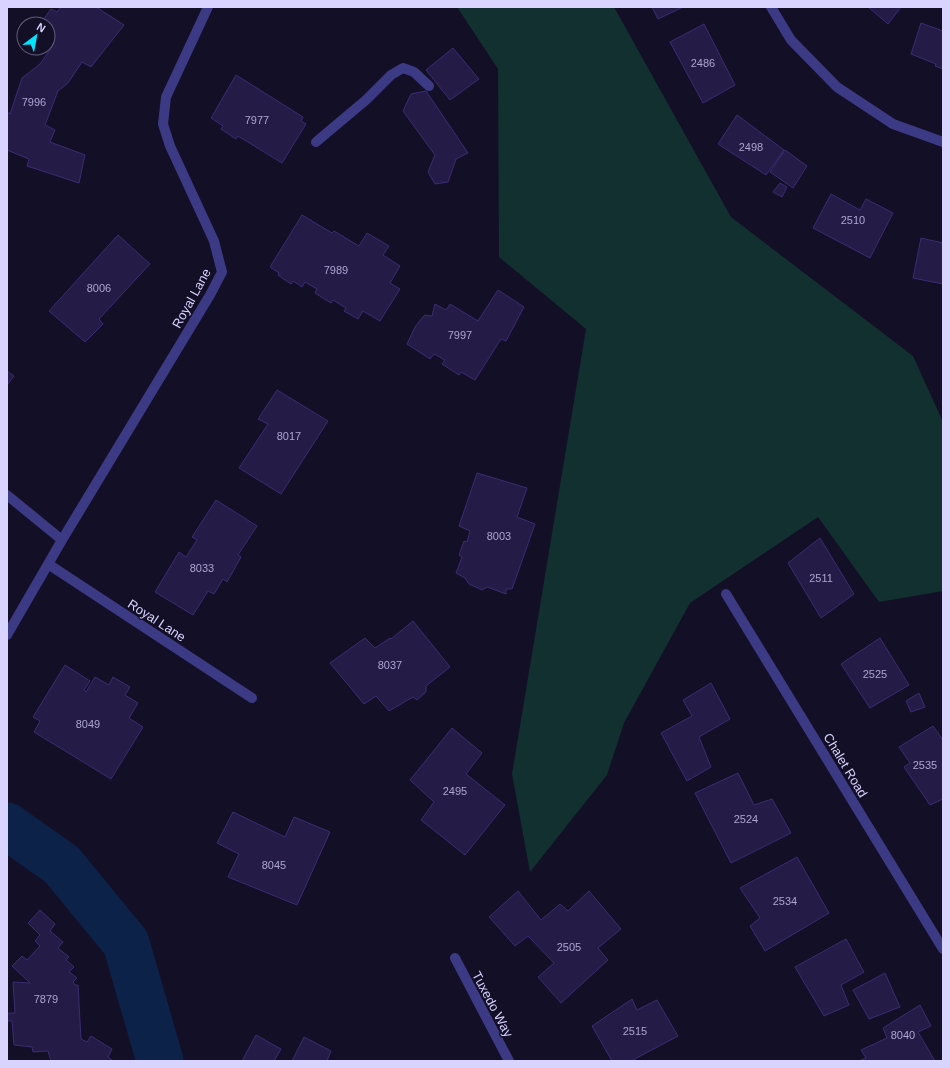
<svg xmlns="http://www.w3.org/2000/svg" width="950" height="1068" viewBox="0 0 950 1068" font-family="Helvetica,sans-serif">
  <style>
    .green { fill: #12302f }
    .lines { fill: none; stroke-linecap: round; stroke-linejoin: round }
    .river { stroke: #0c2248; stroke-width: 47 }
    .building { fill: #241b47; stroke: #3b2d73 }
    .minor { stroke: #3d3a85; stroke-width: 10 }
    .labels { text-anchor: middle; stroke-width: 3; stroke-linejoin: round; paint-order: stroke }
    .number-label { font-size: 11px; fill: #aca6d1 }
    .street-label { font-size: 13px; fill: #d9d4ff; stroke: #130f26 }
  </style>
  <rect width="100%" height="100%" fill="#130f26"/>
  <!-- green -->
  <path class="green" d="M 457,7 L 614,7 L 731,217 L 913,356 L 943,422 L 943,591 L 879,602 L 818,517 L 690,603 L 624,723 L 607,775 L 530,872 L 512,774 L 586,329 L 499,257 L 498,69 Z"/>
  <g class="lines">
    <!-- river -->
    <path class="river" d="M 7,826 L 62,865 L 126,943 L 160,1061"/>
  </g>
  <!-- building -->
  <path class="building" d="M 61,7 L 96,7 L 124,25 L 91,67 L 82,62 L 68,83 L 58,91 L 45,125 L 55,130 L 50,142 L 85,155 L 79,183 L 27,166 L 29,159 L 7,150 L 7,112 L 10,114 L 22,78 L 40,64 L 54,44 L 48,40 L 48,24 L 40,24 L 51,9 L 57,12 Z
    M 652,7 L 683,7 L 658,19 Z
    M 868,7 L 901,7 L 888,24 Z
    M 921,23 L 943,31 L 943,69 L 935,66 L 936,64 L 911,54 Z
    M 704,24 L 735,85 L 703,103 L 670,42 Z
    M 453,48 L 479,79 L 450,100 L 426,70 Z
    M 236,75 L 303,117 L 301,121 L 306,124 L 282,163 L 238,136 L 236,139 L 221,129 L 223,126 L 211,118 Z
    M 426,91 L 468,153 L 456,159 L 448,182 L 435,184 L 428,172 L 435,155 L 403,111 L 411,94 Z
    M 737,115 L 784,150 L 766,175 L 718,144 Z
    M 785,150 L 807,166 L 793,188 L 770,172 Z
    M 780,183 L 787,187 L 782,197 L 773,192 Z
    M 831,194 L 860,210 L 866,199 L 893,213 L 870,258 L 813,228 Z
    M 302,215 L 332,233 L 334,231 L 359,246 L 367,233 L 389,246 L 383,255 L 400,266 L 390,283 L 400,289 L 380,321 L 363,311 L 358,319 L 344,311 L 346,308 L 333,300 L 331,303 L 315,293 L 317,289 L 305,282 L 302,287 L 293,281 L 291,284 L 278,275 L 279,273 L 270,267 Z
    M 118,235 L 150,264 L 99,319 L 103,324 L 85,342 L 49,311 Z
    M 921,238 L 943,243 L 943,284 L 913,278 Z
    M 498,290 L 524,307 L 506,341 L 501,339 L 475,380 L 461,372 L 459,375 L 442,364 L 445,360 L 434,354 L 430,359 L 407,344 L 415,327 L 422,318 L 425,315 L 432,316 L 435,304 L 446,310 L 450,304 L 478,321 Z
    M 7,371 L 14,376 L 7,385 Z
    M 277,390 L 328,421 L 281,494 L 239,468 L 268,424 L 258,419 Z
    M 477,473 L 527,488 L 517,517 L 535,524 L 512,589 L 506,589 L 506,594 L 487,587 L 482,590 L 469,584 L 465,578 L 456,573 L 462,557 L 459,555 L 464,541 L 467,542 L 470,531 L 459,526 Z
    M 216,500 L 257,526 L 238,555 L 241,557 L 227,582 L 223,579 L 214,594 L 208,591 L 193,615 L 155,592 L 179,552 L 186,557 L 197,540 L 192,537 Z
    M 820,538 L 854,594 L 821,618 L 788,563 Z
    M 413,621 L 450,667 L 426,686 L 426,692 L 417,700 L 413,697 L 389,711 L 376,696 L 364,704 L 330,663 L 365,638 L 375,648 L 390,638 L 391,639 Z
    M 880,638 L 909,685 L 870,708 L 841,664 Z
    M 65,665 L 90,681 L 84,690 L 86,692 L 95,677 L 109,685 L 113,677 L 130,687 L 125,695 L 138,703 L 129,718 L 143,727 L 111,779 L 34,732 L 40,721 L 33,717 Z
    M 711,683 L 730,719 L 699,737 L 711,767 L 687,781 L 661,733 L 692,716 L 683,700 Z
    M 919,693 L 925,707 L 911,712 L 906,701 Z
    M 933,726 L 943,740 L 943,799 L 930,805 L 904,767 L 910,763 L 899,747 Z
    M 452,728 L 482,753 L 466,774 L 505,805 L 465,855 L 421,820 L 434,802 L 410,780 Z
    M 738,773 L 754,805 L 772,799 L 791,833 L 731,863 L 695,793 Z
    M 233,812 L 285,837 L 294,817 L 330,832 L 297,905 L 228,877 L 239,854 L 217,843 Z
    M 797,857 L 829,913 L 765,951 L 750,926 L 760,918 L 740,888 Z
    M 518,891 L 541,920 L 560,904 L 568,911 L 589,891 L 621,929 L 598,948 L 608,960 L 561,1003 L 538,977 L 554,963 L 528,936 L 515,946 L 489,917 Z
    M 40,910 L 55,924 L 50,931 L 63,942 L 58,948 L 69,957 L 66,960 L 74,967 L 69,972 L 77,978 L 73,982 L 75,985 L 78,985 L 81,1039 L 87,1042 L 91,1036 L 112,1049 L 108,1057 L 112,1060 L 112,1061 L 51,1061 L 48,1051 L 33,1052 L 32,1047 L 14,1045 L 12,1021 L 7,1021 L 7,1013 L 15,1013 L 13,982 L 30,983 L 12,966 L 22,956 L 27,960 L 40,946 L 35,941 L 40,935 L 28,923 Z
    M 846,939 L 864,972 L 841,985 L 849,1005 L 824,1016 L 795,967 Z
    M 885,973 L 900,1007 L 869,1019 L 853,990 Z
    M 632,999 L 637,1010 L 657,1000 L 678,1036 L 631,1061 L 612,1061 L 592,1026 Z
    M 920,1005 L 931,1026 L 918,1032 L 935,1061 L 859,1061 L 866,1058 L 861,1050 L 887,1038 L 883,1028 Z
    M 256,1035 L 281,1049 L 274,1061 L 242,1061 Z
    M 304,1037 L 331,1051 L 327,1061 L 292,1061 Z"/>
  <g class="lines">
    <!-- minor -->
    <path class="minor" d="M 771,7 L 791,40 L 837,87 L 893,124 L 943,142
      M 316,142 L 366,100 L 391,75 L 403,68 L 414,72 L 429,86
      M 7,495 L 62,540
      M 48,564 L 252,698
      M 726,594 L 943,949
      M 7,635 L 62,540 L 210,295 L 222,272 L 214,241 L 170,146 L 163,124 L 166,97 L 208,7
      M 455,958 L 509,1061"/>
  </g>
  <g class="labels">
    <!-- number labels -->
    <g class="number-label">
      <text x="703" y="67">2486</text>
      <text x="34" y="106">7996</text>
      <text x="257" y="124">7977</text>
      <text x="751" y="151">2498</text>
      <text x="853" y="224">2510</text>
      <text x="336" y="274">7989</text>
      <text x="99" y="292">8006</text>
      <text x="460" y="339">7997</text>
      <text x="289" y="440">8017</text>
      <text x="499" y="540">8003</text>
      <text x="202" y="572">8033</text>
      <text x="821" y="582">2511</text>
      <text x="390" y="669">8037</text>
      <text x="875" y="678">2525</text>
      <text x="88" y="728">8049</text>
      <text x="925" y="769">2535</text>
      <text x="455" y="795">2495</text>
      <text x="746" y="823">2524</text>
      <text x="274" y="869">8045</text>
      <text x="785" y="905">2534</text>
      <text x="569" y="951">2505</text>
      <text x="46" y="1003">7879</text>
      <text x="635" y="1035">2515</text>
      <text x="903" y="1039">8040</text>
    </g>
    <!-- street labels -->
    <g class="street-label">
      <text transform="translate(191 298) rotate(-61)" y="5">Royal Lane</text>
      <text transform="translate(157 620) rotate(33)" y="5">Royal Lane</text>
      <text transform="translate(846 765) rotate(59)" y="5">Chalet Road</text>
      <text transform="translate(493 1004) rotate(62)" y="5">Tuxedo Way</text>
    </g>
  </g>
  <!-- border -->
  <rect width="950" height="1068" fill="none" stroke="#d9d4ff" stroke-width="16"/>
  <!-- north arrow -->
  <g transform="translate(36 36) rotate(32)"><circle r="19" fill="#130f26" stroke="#625e7d"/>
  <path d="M0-3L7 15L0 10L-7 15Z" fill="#00e5ff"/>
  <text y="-6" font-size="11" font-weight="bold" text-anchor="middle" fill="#d9d4ff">N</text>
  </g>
</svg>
